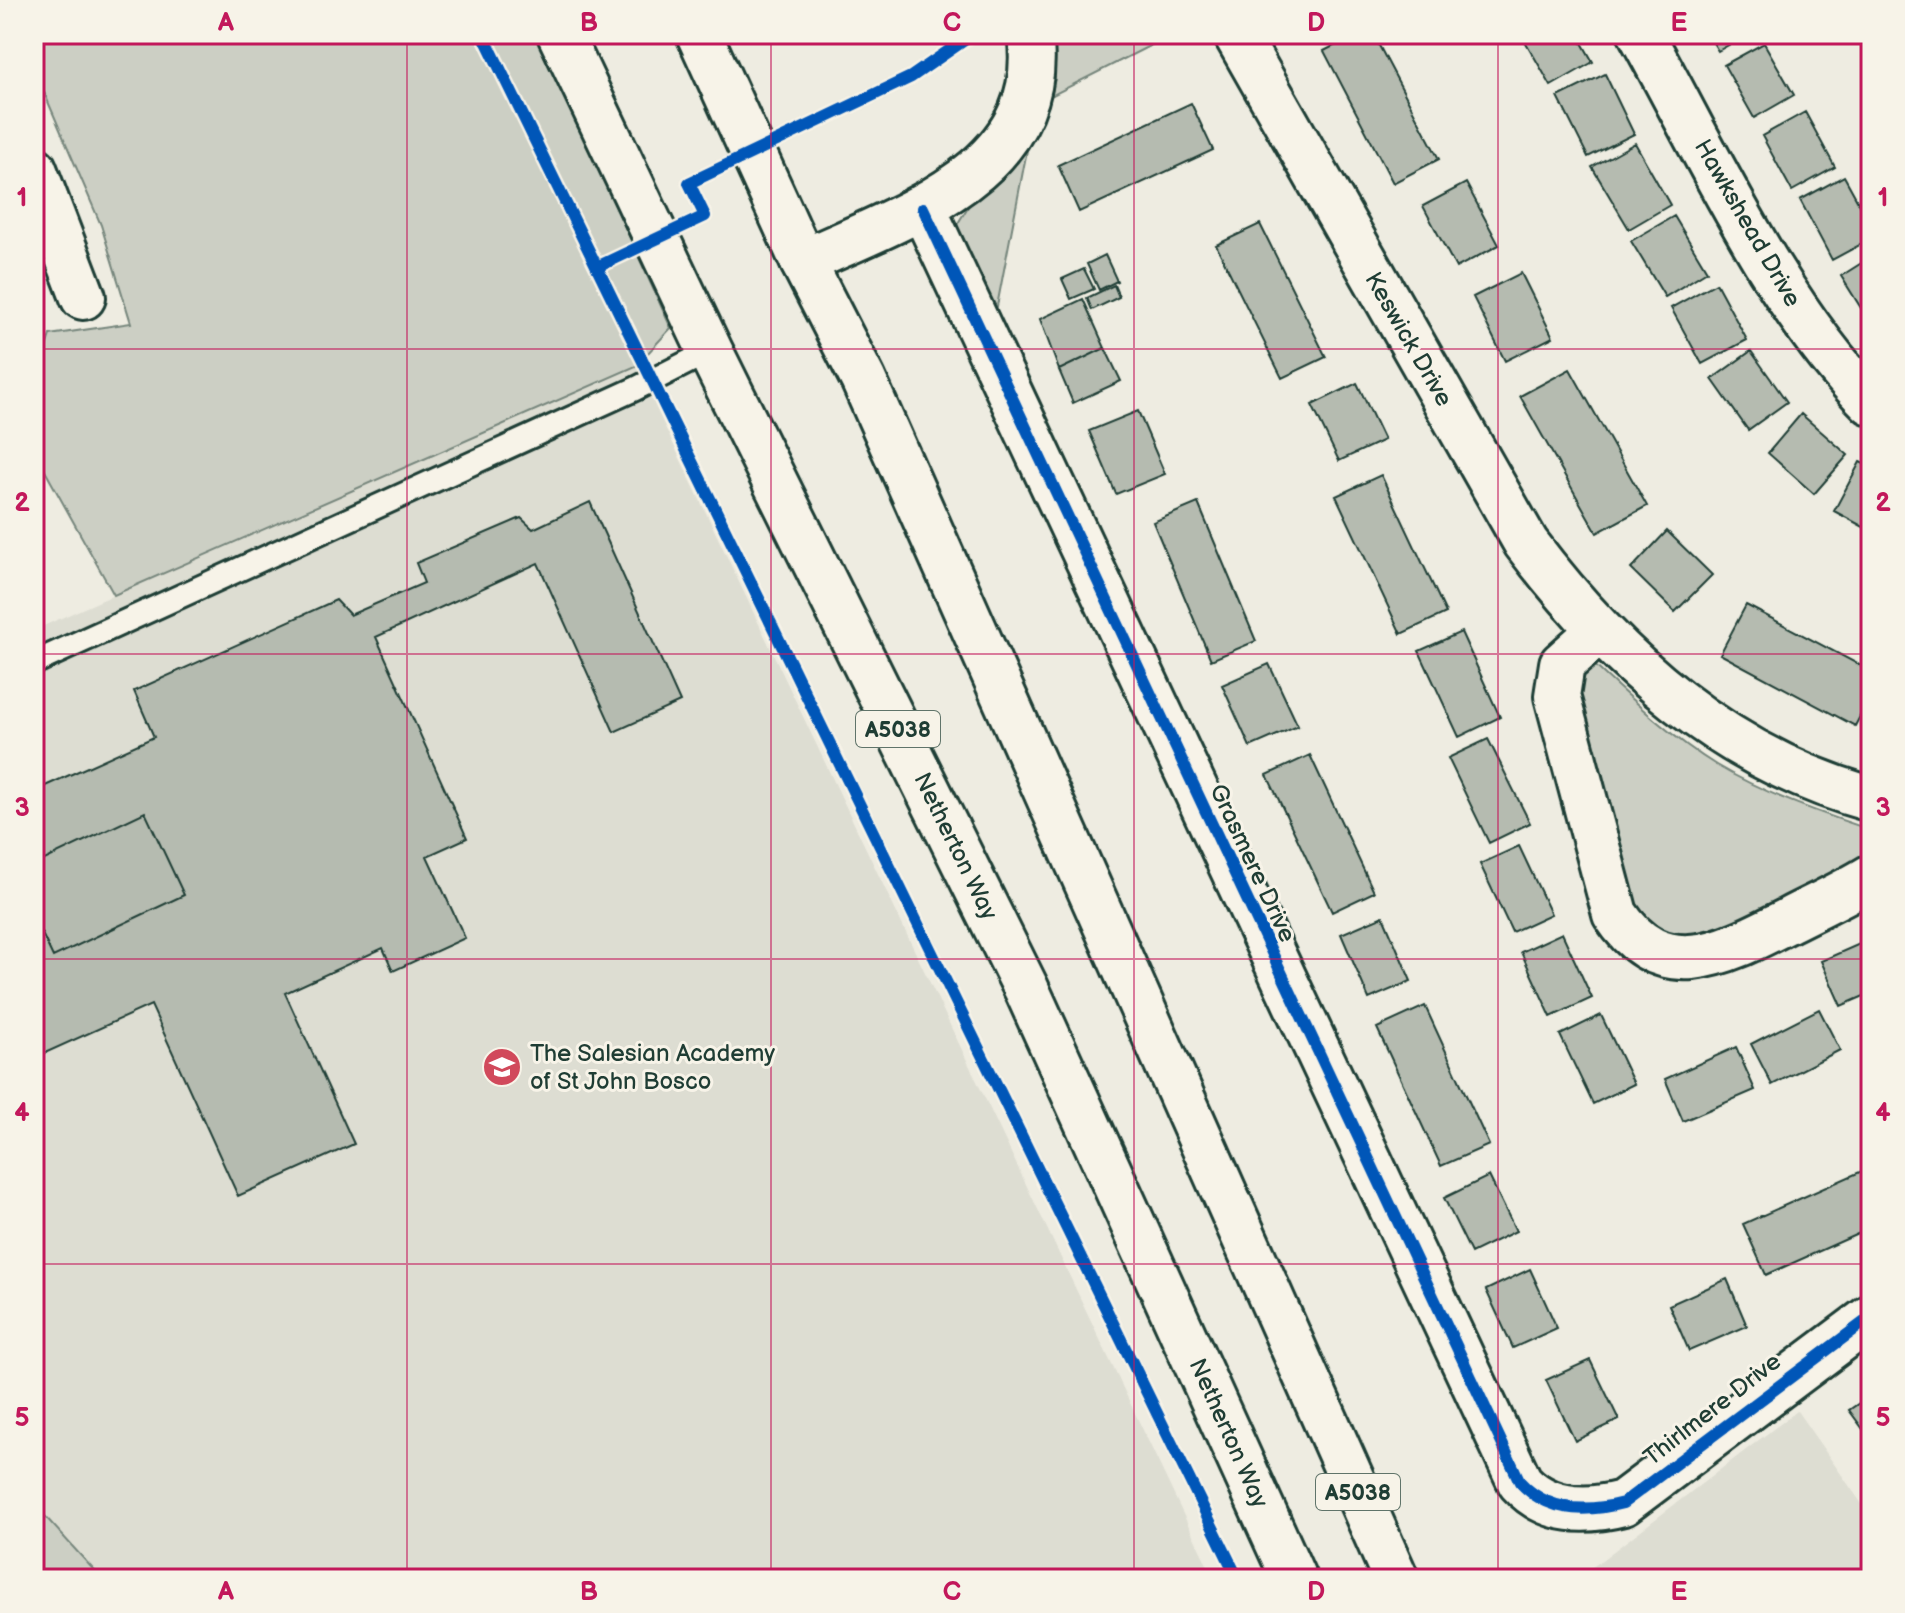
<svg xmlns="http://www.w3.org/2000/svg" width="1905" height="1613" viewBox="0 0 1905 1613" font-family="'Balsamiq Sans',sans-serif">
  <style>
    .built { fill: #ddddd2 }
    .green { fill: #cccfc4; stroke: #76867c; stroke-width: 2 }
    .building { fill: #b5bbb0; stroke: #1f3d34; stroke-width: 2 }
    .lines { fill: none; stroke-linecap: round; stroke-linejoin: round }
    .service-casing { stroke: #1f3d34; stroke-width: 28 }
    .minor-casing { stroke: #1f3d34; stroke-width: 50 }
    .primary-casing { stroke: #1f3d34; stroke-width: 50 }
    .service { stroke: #f7f3e8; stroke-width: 22 }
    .minor { stroke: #f7f3e8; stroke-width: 44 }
    .primary { stroke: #f7f3e8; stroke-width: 44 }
    .cycleway-casing { stroke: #f7f3e8; stroke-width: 17 }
    .cycleway { stroke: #0057b8; stroke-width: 12 }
    .grid { fill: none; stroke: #c2185b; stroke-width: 2; stroke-opacity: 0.55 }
    .labels { text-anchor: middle; stroke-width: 6; stroke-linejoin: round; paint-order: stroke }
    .shield { fill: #f7f3e8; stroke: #60746a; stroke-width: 2 }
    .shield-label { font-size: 22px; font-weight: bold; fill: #1f3d34 }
    .street-label { font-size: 24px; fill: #1f3d34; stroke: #f7f3e8 }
    .poi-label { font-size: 24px; fill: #1f3d34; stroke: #f7f3e8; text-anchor: start }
    .neatline { fill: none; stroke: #c2185b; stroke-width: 3 }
    .grid-label { font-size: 26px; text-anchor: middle; font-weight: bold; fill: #c2185b }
  </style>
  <rect width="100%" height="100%" fill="#eeece1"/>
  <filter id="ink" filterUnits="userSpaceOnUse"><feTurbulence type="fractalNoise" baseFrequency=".0125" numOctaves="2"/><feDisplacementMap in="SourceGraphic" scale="16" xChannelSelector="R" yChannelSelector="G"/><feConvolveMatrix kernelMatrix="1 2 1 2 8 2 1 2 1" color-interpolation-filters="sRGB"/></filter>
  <g filter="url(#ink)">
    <!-- built -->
    <path class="built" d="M 636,366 L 1214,1579 L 102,1579 L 34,1504 L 34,630 Z
      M 1797,1411 L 1871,1517 L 1871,1579 L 1577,1579 Z"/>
    <!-- green -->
    <path class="green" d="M 34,34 L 537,34 L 671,328 L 636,366 L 114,595 L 34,451 L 34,384 L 50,335 L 131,323 L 101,225 L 34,69 Z
      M 1054,34 L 1173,34 L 1051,96 L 1055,78 Z
      M 1026,143 L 1028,145 L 993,327 L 955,228 L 971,202 L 1000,178 Z
      M 1589,660 C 1629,697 1669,736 1716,765 C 1763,793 1817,812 1868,829 L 1871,845 L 1865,867 L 1721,935 L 1668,940 L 1633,906 L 1570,672 Z
      M 34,1504 L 102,1579 L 34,1579 Z"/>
    <!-- building -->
    <path class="building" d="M 1357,34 L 1373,34 L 1439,159 L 1393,183 L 1324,51 Z
      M 1521,34 L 1577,34 L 1593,62 L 1551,86 Z
      M 1708,34 L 1748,34 L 1718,51 Z
      M 1764,43 L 1794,95 L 1754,118 L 1724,65 Z
      M 1605,74 L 1634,134 L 1588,157 L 1558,97 Z
      M 1191,103 L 1213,150 L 1079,212 L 1058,165 Z
      M 1805,112 L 1835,167 L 1792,191 L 1762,136 Z
      M 1635,143 L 1670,205 L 1629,229 L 1592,167 Z
      M 1844,176 L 1871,225 L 1871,239 L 1832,260 L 1800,200 Z
      M 1466,183 L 1499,245 L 1456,268 L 1423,206 Z
      M 1674,216 L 1707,271 L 1665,297 L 1631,241 Z
      M 1260,224 L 1326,357 L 1282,378 L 1216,245 Z
      M 1105,255 L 1117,281 L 1099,290 L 1087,264 Z
      M 1871,257 L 1871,324 L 1841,276 Z
      M 1084,269 L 1094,289 L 1071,299 L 1062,279 Z
      M 1521,273 L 1553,337 L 1505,361 L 1473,297 Z
      M 1716,283 L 1747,340 L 1702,364 L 1671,308 Z
      M 1114,285 L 1119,297 L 1092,310 L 1087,298 Z
      M 1083,299 L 1105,348 L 1059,370 L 1040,319 Z
      M 1105,348 L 1121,381 L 1073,403 L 1059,370 Z
      M 1751,351 L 1787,402 L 1748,430 L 1712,379 Z
      M 1570,369 L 1647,506 L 1597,533 L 1520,396 Z
      M 1357,383 L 1384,440 L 1339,461 L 1312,405 Z
      M 1138,411 L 1165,474 L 1116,494 L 1089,431 Z
      M 1801,414 L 1848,455 L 1814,494 L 1768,453 Z
      M 1860,462 L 1871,467 L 1871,531 L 1834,511 Z
      M 1381,475 L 1446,613 L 1401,634 L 1336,496 Z
      M 590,502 L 680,702 L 614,732 L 538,563 L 376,637 L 467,838 L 427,856 L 465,938 L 393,971 L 383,948 L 285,993 L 354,1144 L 238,1196 L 151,1005 L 34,1058 L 34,791 L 154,737 L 134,691 L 336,600 L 350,615 L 424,583 L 416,563 L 521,518 L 533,529 Z
      M 590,502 L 680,702 L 614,732 L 538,563 L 376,637 L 467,838 L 427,856 L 465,938 L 393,971 L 383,948 L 285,993 L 354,1144 L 238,1196 L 151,1005 L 34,1058 L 34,917 L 53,957 L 184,895 L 145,812 L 34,865 L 34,791 L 154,737 L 134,691 L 336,600 L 350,615 L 424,583 L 416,563 L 521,518 L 533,529 Z
      M 1198,503 L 1256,641 L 1211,660 L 1153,522 Z
      M 1667,531 L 1712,575 L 1675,612 L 1631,569 Z
      M 1746,605 L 1871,671 L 1871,695 L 1855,726 L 1720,654 Z
      M 1461,632 L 1500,717 L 1459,737 L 1419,651 Z
      M 1269,664 L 1298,726 L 1250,747 L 1222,685 Z
      M 1488,739 L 1530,823 L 1489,843 L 1448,758 Z
      M 1310,755 L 1374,892 L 1332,912 L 1267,775 Z
      M 1519,846 L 1551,914 L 1512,932 L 1480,864 Z
      M 1383,916 L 1411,981 L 1369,999 L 1341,934 Z
      M 1562,933 L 1592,998 L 1551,1017 L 1521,952 Z
      M 1871,939 L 1871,993 L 1841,1006 L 1821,961 Z
      M 1425,1006 L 1489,1145 L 1441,1166 L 1377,1028 Z
      M 1819,1009 L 1840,1050 L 1772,1085 L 1751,1044 Z
      M 1601,1015 L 1634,1084 L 1593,1104 L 1560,1035 Z
      M 1736,1047 L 1755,1090 L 1683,1121 L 1665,1079 Z
      M 1871,1167 L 1871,1228 L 1766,1275 L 1743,1224 Z
      M 1489,1176 L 1516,1231 L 1471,1253 L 1444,1198 Z
      M 1530,1269 L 1557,1328 L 1513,1348 L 1486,1290 Z
      M 1727,1279 L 1747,1326 L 1689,1351 L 1669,1305 Z
      M 1590,1360 L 1619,1420 L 1575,1441 L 1546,1380 Z
      M 1871,1395 L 1871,1440 L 1849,1410 Z"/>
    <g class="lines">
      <!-- service casing -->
      <g class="service-casing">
        <path id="service" d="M 34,663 L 635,389 L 710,351"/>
      </g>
      <!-- minor casing -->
      <g class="minor-casing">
        <path id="minor" d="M 1236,34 L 1526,543 C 1615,661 1726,760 1871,799
          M 1641,34 C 1706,151 1777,308 1871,402
          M 34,169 L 83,297
          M 923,208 L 1520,1482 C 1547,1512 1585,1513 1623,1503 L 1871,1317
          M 803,262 C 899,217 1050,172 1030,34
          M 1599,631 L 1562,664 L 1557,696 L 1615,914 C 1663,988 1728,951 1789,920 C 1816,906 1845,893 1871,877"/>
      </g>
      <!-- primary casing -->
      <g class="primary-casing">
        <path id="primary" d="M 560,34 L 710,351 L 1026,988 L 1294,1579
          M 699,34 L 803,262 L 863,379 L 1396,1579"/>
      </g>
      <!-- service -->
      <use href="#service" class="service"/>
      <!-- minor -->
      <use href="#minor" class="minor"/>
      <!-- primary -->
      <use href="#primary" class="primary"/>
      <!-- cycleway casing -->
      <g class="cycleway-casing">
        <path id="cycleway" d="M 483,34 L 1238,1579
          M 923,208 L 1520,1482 C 1547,1512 1585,1513 1623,1503 L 1871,1317
          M 597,267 L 705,216 L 689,183 L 911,77 L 973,34"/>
      </g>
      <!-- cycleway -->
      <use href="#cycleway" class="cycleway"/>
    </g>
  </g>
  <!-- grid -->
  <path class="grid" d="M 407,34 L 407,1579M 771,34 L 771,1579M 1134,34 L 1134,1579M 1498,34 L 1498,1579M 34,349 L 1871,349M 34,654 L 1871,654M 34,959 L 1871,959M 34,1264 L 1871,1264"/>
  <!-- icons -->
  <defs>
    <g id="school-disc" transform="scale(2)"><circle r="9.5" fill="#d1495b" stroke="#f7f3e8"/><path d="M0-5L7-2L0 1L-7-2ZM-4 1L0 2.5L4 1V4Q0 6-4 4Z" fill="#fff"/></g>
  </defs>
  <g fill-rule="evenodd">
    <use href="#school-disc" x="502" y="1067"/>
  </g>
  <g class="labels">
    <!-- shield labels -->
    <g class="shield">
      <rect x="856" y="711" width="84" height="36" rx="6"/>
      <rect x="1316" y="1474" width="84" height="36" rx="6"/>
    </g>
    <g class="shield-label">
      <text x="898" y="737">A5038</text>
      <text x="1358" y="1500">A5038</text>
    </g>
    <!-- street labels -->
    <g class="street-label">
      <text transform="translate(1748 223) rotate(60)" y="8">Hawkshead Drive</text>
      <text transform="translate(1409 339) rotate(60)" y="8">Keswick Drive</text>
      <text transform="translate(956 846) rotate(64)" y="8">Netherton Way</text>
      <text transform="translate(1253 863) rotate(65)" y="8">Grasmere Drive</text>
      <text transform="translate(1712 1409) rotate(-38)" y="8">Thirlmere Drive</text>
      <text transform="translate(1229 1433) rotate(66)" y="8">Netherton Way</text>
    </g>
    <!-- poi labels -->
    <g class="poi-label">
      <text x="530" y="1061">The Salesian Academy<tspan x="530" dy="28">of St John Bosco</tspan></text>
    </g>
  </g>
  <!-- margin -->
  <rect width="1905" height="1613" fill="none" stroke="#f7f3e8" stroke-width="88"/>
  <rect x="44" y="44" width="1817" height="1525" class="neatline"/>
  <g class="grid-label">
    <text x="226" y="31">A</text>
    <text x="589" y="31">B</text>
    <text x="952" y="31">C</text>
    <text x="1316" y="31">D</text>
    <text x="1679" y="31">E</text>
    <text x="22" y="206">1</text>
    <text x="1883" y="206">1</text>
    <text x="22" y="511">2</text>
    <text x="1883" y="511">2</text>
    <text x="22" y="816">3</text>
    <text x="1883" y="816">3</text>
    <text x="22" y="1121">4</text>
    <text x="1883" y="1121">4</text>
    <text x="22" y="1426">5</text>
    <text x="1883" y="1426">5</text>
    <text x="226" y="1600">A</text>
    <text x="589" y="1600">B</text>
    <text x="952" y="1600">C</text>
    <text x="1316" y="1600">D</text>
    <text x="1679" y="1600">E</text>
  </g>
</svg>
